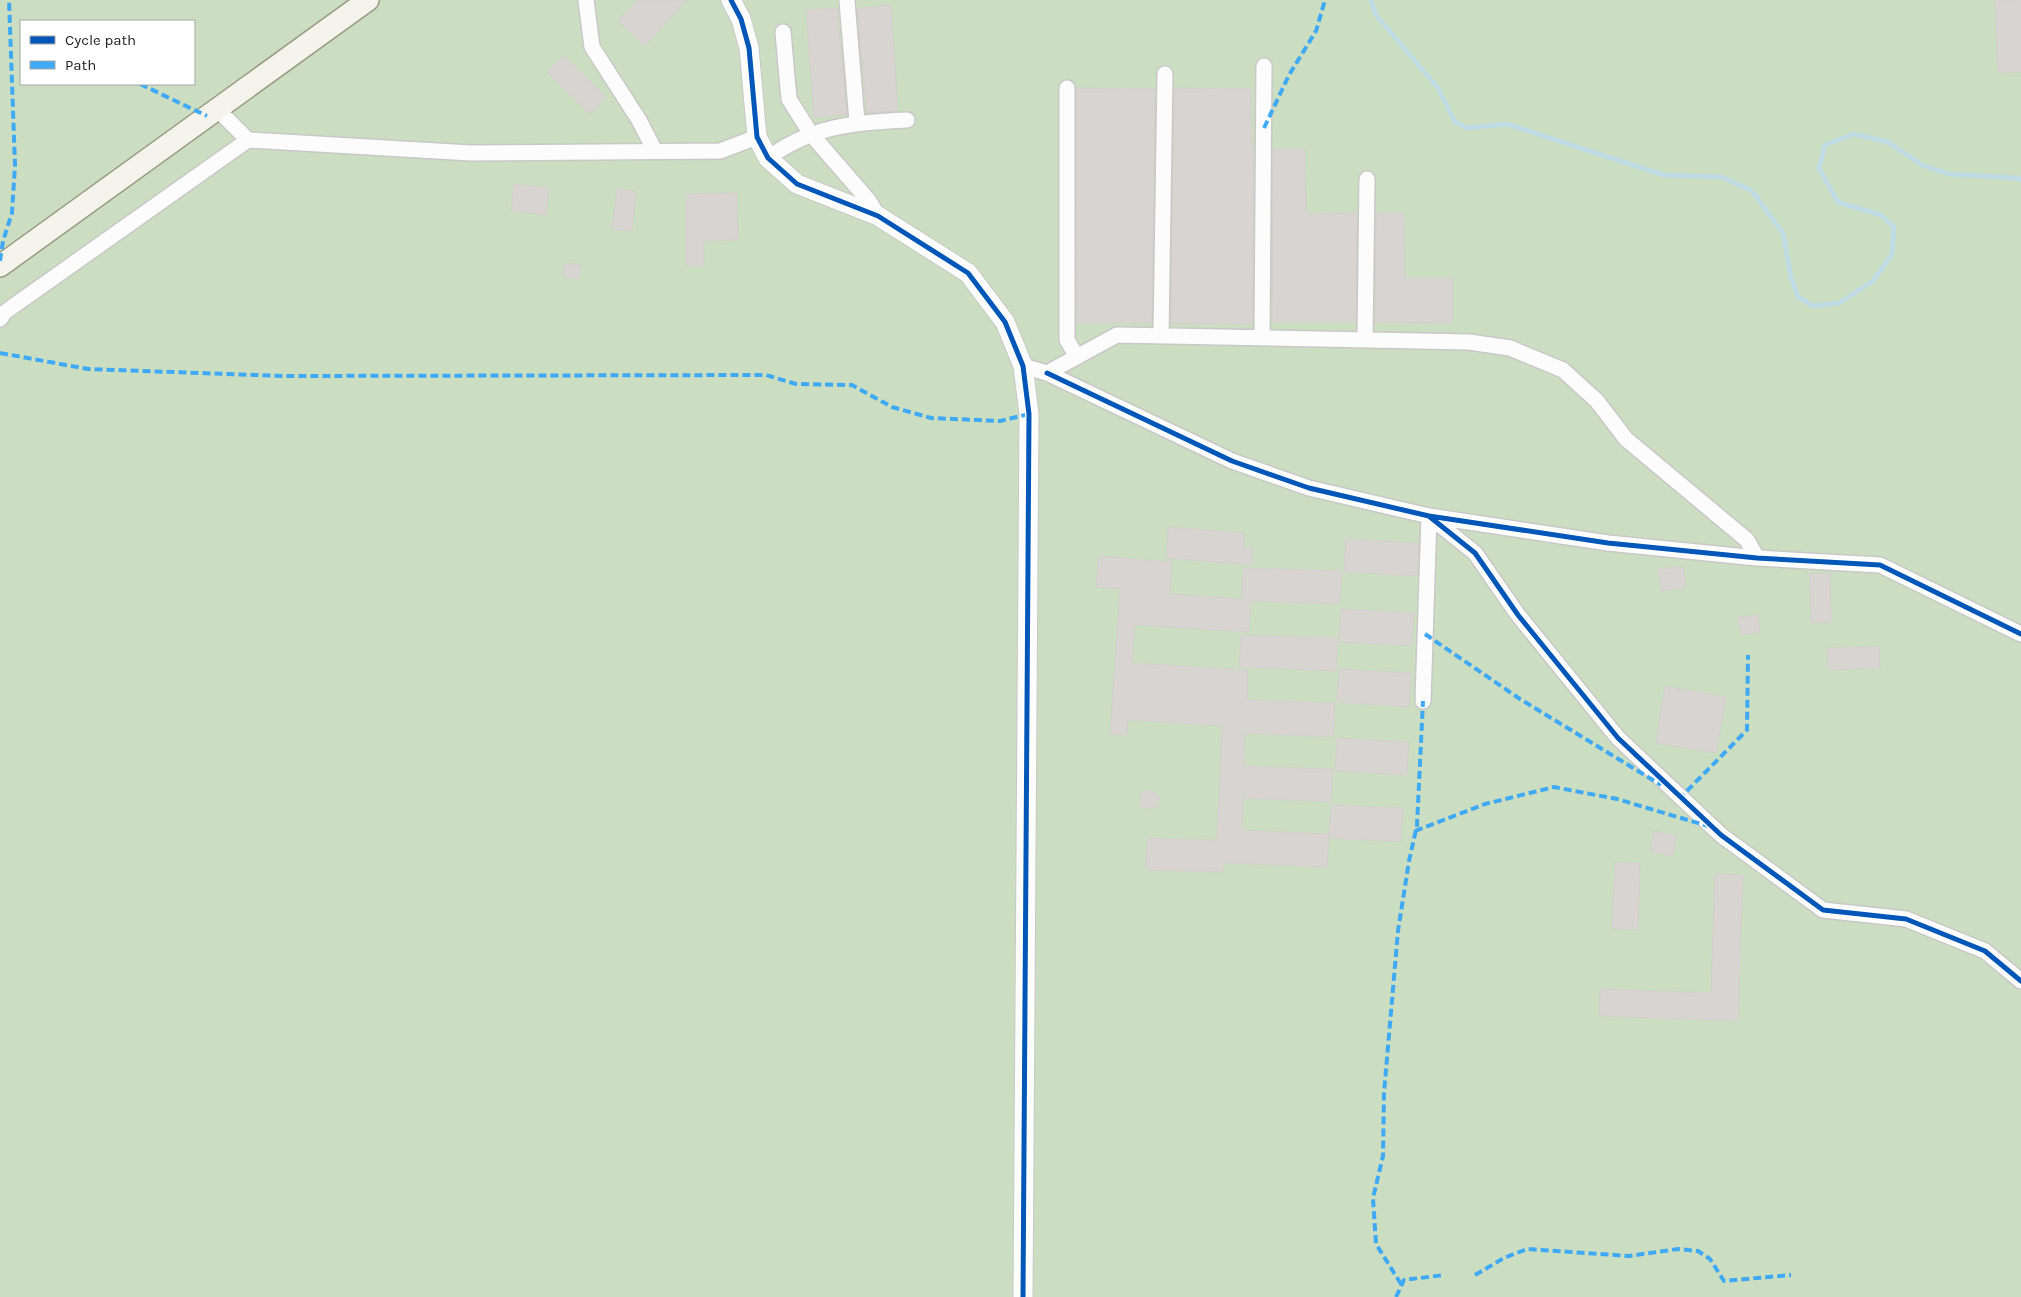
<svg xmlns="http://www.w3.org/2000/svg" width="2021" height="1297" viewBox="0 0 2021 1297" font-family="Karla,sans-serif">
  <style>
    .forest { fill: #cbdec1; fill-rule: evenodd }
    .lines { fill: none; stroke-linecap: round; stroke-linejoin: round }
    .stream { stroke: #bfdbe3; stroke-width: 5 }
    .building { fill: #d7d4d2; stroke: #d3d0cc }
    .minor-casing { stroke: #c9c8c7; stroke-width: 18 }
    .tertiary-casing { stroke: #c9c8c7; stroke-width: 21 }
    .secondary-casing { stroke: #999a82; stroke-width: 24 }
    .minor { stroke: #fdfcfc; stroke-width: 15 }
    .tertiary { stroke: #fdfcfc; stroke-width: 19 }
    .secondary { stroke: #f4f4ed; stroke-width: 21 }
    .quiet { stroke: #3fa9f5; stroke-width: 4; stroke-dasharray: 8 4; stroke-linecap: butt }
    .cycleway-casing { stroke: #fff; stroke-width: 8 }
    .cycleway { stroke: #0057b8; stroke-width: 5 }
  </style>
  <rect width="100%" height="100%" fill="#f0eeeb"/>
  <!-- forest -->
  <path class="forest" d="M 0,0 L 2021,0 L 2021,1297 L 0,1297 ZM 21,21 L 194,21 L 194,84 L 21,84 Z"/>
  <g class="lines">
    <!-- stream -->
    <path class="stream" d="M 1371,0 L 1376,15 L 1438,88 L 1455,122 L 1466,128 L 1507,124 L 1664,175 L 1722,177 L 1752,191 L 1783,233 L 1791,277 L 1798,297 L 1813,306 L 1839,303 L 1873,281 L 1892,254 L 1894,227 L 1881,215 L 1838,202 L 1819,168 L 1825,145 L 1854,134 L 1888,142 L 1922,165 L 1949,174 L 2017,178 L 2021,180"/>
  </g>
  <!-- building -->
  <path class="building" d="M 637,0 L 687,0 L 645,46 L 618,21 Z
    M 1995,0 L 2021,0 L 2021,72 L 1998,73 Z
    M 891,5 L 898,111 L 867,113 L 857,8 Z
    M 837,8 L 847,114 L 814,118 L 806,10 Z
    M 563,55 L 606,97 L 590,114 L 547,72 Z
    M 1076,88 L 1155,89 L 1152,323 L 1077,323 Z
    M 1174,88 L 1251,89 L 1252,149 L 1254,149 L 1252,324 L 1171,323 Z
    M 1273,149 L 1305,149 L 1306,214 L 1357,213 L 1356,322 L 1272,322 Z
    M 514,184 L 549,188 L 546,215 L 511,211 Z
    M 617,189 L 636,191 L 632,231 L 612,229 Z
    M 737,193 L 738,240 L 704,241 L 704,266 L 686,266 L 686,194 Z
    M 1376,213 L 1404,213 L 1405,278 L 1453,278 L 1453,323 L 1375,322 Z
    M 565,263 L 581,265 L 578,279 L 562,276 Z
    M 1168,527 L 1245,533 L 1243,548 L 1253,548 L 1252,565 L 1166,558 Z
    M 1346,539 L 1419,543 L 1417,576 L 1344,572 Z
    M 1099,556 L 1172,562 L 1170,594 L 1242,599 L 1243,568 L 1342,571 L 1340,604 L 1251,601 L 1249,632 L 1135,625 L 1132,663 L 1248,670 L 1247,700 L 1335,703 L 1333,737 L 1245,733 L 1244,766 L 1333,769 L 1331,802 L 1243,798 L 1242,830 L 1329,834 L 1327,867 L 1223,863 L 1223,872 L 1146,870 L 1147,838 L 1217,840 L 1222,726 L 1128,720 L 1127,735 L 1110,734 L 1120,589 L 1096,587 Z
    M 1683,566 L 1686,588 L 1661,591 L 1658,569 Z
    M 1830,573 L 1831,622 L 1811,623 L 1810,574 Z
    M 1341,609 L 1414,613 L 1412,646 L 1339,642 Z
    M 1758,615 L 1760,632 L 1741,635 L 1738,617 Z
    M 1241,635 L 1338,638 L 1336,671 L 1239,667 Z
    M 1879,646 L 1880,668 L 1828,670 L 1827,648 Z
    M 1339,669 L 1411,673 L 1409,707 L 1337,702 Z
    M 1665,686 L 1726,697 L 1716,753 L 1656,743 Z
    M 1337,738 L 1409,742 L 1407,775 L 1335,771 Z
    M 1152,790 L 1160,797 L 1156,807 L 1145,809 L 1139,804 L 1142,792 Z
    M 1331,805 L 1403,808 L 1401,842 L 1329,838 Z
    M 1654,831 L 1677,836 L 1673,856 L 1650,851 Z
    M 1615,862 L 1640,863 L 1638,930 L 1612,929 Z
    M 1715,874 L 1743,875 L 1738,1021 L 1599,1016 L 1600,989 L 1711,993 Z"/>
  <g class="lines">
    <!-- minor casing -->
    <g class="minor-casing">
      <path id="minor" d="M 586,0 L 592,47 L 639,120 L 655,151
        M 847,1 L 857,122
        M 783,32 L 789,99 L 811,134 L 869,201 L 878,216
        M 1067,88 L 1067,340 L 1077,357
        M 217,109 L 248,140 L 471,153 L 720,151 L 757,137
        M 768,158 C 812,126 855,122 907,120
        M 0,319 L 5,312 L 248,140
        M 1161,336 L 1165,74
        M 1262,338 L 1264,66
        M 1365,340 L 1367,179
        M 1023,366 L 1047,373 L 1117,335 L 1469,342 L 1510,348 L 1563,370 L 1597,401 L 1626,439 L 1747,540 L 1757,558
        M 1047,373 L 1232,461 L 1309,488 L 1429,516 L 1608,543 L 1757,558 L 1880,565 L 2021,634
        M 1430,517 L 1475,553 L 1518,615 L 1618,738 L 1721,835 L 1823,910 L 1906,919 L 1985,951 L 2021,981
        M 1423,701 L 1429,516"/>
    </g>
    <!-- tertiary casing -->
    <g class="tertiary-casing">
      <path id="tertiary" d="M 731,0 L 741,19 L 749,48 L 757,137 L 768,158 L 797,184 L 878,216 L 968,273 L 1005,322 L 1023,366 L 1029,414 L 1023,1297"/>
    </g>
    <!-- secondary casing -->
    <g class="secondary-casing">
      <path id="secondary" d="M 0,266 L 368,0"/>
    </g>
    <!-- minor -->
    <use href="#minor" class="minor"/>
    <!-- tertiary -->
    <use href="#tertiary" class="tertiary"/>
    <!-- secondary -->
    <use href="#secondary" class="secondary"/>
    <!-- quiet -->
    <path class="quiet" d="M 140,84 L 207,116
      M 1264,128 L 1289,75 L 1316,31 L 1325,0
      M 0,261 L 3,241 L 12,213 L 15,165 L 9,0
      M 0,353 L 88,369 L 283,376 L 766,375 L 796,384 L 852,385 L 892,407 L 931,418 L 1000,421 L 1029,414
      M 1425,634 L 1520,699 L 1661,785
      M 1678,795 L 1681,797 L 1747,730 L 1748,655
      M 1415,831 L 1485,804 L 1554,787 L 1617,799 L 1708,826
      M 1475,1275 L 1504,1258 L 1527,1249 L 1629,1256 L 1678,1249 L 1698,1251 L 1710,1259 L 1724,1281 L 1791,1275
      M 1401,1284 L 1376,1244 L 1373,1198 L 1383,1156 L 1384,1093 L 1398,931 L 1409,861 L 1417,825 L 1423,701
      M 1396,1297 L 1404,1280 L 1444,1275"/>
    <!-- cycleway casing -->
    <g class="cycleway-casing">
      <path id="cycleway" d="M 731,0 L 741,19 L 749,48 L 757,137 L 768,158 L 797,184 L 878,216 L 968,273 L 1005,322 L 1023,366 L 1029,414 L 1023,1297
        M 1047,373 L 1232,461 L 1309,488 L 1429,516 L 1608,543 L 1757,558 L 1880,565 L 2021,634
        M 1430,517 L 1475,553 L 1518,615 L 1618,738 L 1721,835 L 1823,910 L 1906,919 L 1985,951 L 2021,981"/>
    </g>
    <!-- cycleway -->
    <use href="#cycleway" class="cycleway"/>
  </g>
  <!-- legend -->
  <rect x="20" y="20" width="175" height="65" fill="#ffffff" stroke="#a7a7a7"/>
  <rect x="30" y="36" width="25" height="8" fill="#0057b8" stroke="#a7a7a7"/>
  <text x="65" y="45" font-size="15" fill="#222222">Cycle path</text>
  <rect x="30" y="61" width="25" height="8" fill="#3fa9f5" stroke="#a7a7a7"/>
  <text x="65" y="70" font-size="15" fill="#222222">Path</text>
</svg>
